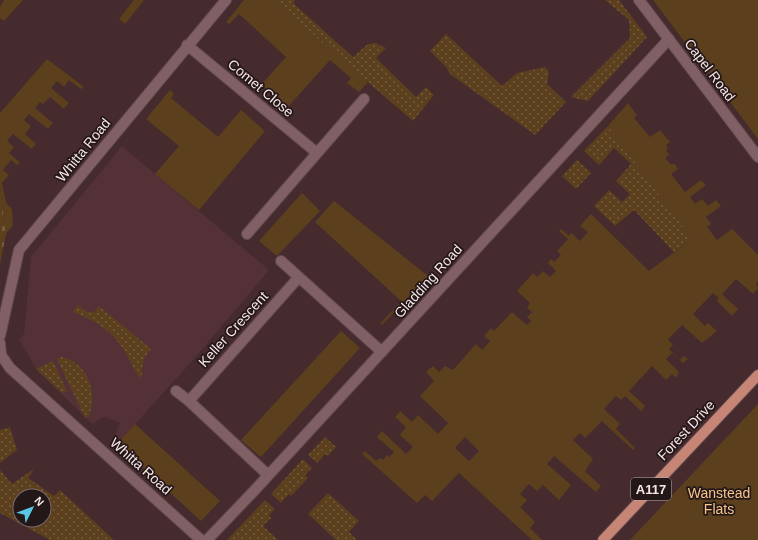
<svg xmlns="http://www.w3.org/2000/svg" width="758" height="540" viewBox="0 0 758 540" font-family="Helvetica,sans-serif">
  <style>
    .built { fill: #543137 }
    .grass { fill: url(#grass-dots); fill-rule: evenodd }
    .cemetery { fill: url(#cemetery-stones) }
    .green { fill: #5c401e; fill-rule: evenodd }
    .lines { fill: none; stroke-linecap: round; stroke-linejoin: round }
    .street-casing { stroke: #61494d; stroke-width: 12 }
    .secondary-casing { stroke: #61494d; stroke-width: 12 }
    .primary-casing { stroke: #61494d; stroke-width: 12 }
    .street { stroke: #806065; stroke-width: 10 }
    .secondary { stroke: #806065; stroke-width: 10 }
    .primary { stroke: #c68575; stroke-width: 10 }
    .labels { text-anchor: middle; stroke-width: 3.5; stroke-linejoin: round; paint-order: stroke }
    .shield { fill: #231718; stroke: #b9a8aa; stroke-width: 1 }
    .shield-label { font-size: 13px; font-weight: bold; fill: #f9e6e9 }
    .street-label { font-size: 14px; fill: #f9e6e9; stroke: #231718 }
    .park-label { font-size: 14px; fill: #f9c58b; stroke: #231718 }
  </style>
  <defs>
    <pattern id="grass-dots" width="8" height="8" patternUnits="userSpaceOnUse"><rect width="8" height="8" fill="#5c401e"/><path d="M2 2h.1M6 6h.1" fill="none" stroke="#745c3f" stroke-width="1.8" stroke-linecap="round"/></pattern>
    <pattern id="cemetery-stones" width="16" height="16" patternUnits="userSpaceOnUse"><rect width="16" height="16" fill="#5c401e"/><path d="M2 7V4a2 2 0 0 1 4 0v3zM10 15v-3a2 2 0 0 1 4 0v3z" fill="#745c3f"/></pattern>
  </defs>
  <rect width="100%" height="100%" fill="#452a2e"/>
  <!-- built -->
  <path class="built" d="M 122,146 L 269,270 L 194,359 L 117,444 L 113,441 L 120,423 L 104,417 L 92,424 L 36,369 L 19,339 L 24,334 L 31,257 Z"/>
  <!-- grass -->
  <path class="grass" d="M 273,0 L 295,0 L 293,3 L 353,57 L 368,44 L 375,43 L 386,48 L 376,58 L 416,97 L 426,87 L 434,95 L 413,121 Z
    M 605,0 L 619,0 L 647,37 L 588,101 L 571,97 L 630,38 L 629,20 Z
    M 446,34 L 502,86 L 517,73 L 545,67 L 549,72 L 547,84 L 566,102 L 535,135 L 450,74 L 446,67 L 430,51 Z
    M 608,126 L 692,239 L 674,252 L 634,210 L 615,226 L 594,206 L 609,190 L 622,202 L 630,194 L 616,181 L 631,164 L 614,148 L 599,165 L 584,151 Z
    M 577,160 L 591,173 L 576,189 L 562,176 Z
    M 78,305 L 87,312 L 94,312 L 99,306 L 151,349 C 143,357 142,364 142,375 L 139,378 C 120,340 113,328 73,312 Z
    M 61,357 C 88,362 98,393 89,416 L 85,418 L 57,359 Z
    M 53,361 L 67,391 L 62,393 L 36,369 Z
    M 10,427 L 17,450 L 0,463 L 0,430 Z
    M 325,437 L 336,447 L 328,456 L 325,454 L 317,463 L 308,455 Z
    M 303,459 L 312,468 L 305,475 L 308,478 L 291,496 L 289,494 L 281,503 L 271,494 Z
    M 0,470 L 12,484 L 32,470 L 33,471 L 28,478 L 54,496 L 60,490 L 114,540 L 50,540 L 0,513 ZM 20,496 L 44,496 L 44,520 L 20,520 Z
    M 328,493 L 359,521 L 349,532 L 357,540 L 336,540 L 308,514 Z
    M 265,500 L 275,509 L 269,515 L 271,518 L 263,526 L 278,540 L 227,540 Z"/>
  <!-- cemetery -->
  <path class="cemetery" d="M 0,186 L 6,234 L 0,264 Z"/>
  <!-- green -->
  <path class="green" d="M 4,0 L 23,0 L 4,21 L 0,18 L 0,7 Z
    M 134,0 L 144,0 L 125,24 L 119,19 Z
    M 244,0 L 273,0 L 368,82 L 359,92 L 347,83 L 351,78 L 330,60 L 287,108 L 261,85 L 286,57 L 239,14 L 229,24 L 226,22 Z
    M 653,0 L 758,0 L 758,139 Z
    M 47,59 L 84,87 L 81,89 L 69,80 L 64,87 L 57,81 L 51,88 L 69,103 L 64,109 L 50,97 L 43,104 L 40,102 L 35,108 L 53,123 L 48,129 L 29,114 L 24,120 L 31,126 L 25,134 L 36,144 L 32,149 L 13,134 L 7,141 L 14,147 L 9,153 L 20,163 L 17,165 L 11,160 L 3,170 L 9,175 L 2,183 L 6,203 L 12,209 L 13,225 L 6,234 L 0,186 L 0,113 Z
    M 170,90 L 174,94 L 171,98 L 218,137 L 241,110 L 265,131 L 199,210 L 155,174 L 179,146 L 146,119 Z
    M 628,103 L 637,115 L 634,118 L 650,137 L 660,130 L 670,142 L 666,145 L 668,148 L 666,150 L 669,155 L 665,158 L 671,165 L 674,163 L 678,169 L 671,174 L 685,192 L 701,180 L 706,185 L 690,197 L 695,204 L 702,199 L 708,206 L 716,200 L 721,206 L 706,217 L 711,224 L 707,227 L 717,240 L 732,229 L 758,255 L 758,282 L 756,284 L 758,288 L 753,294 L 736,279 L 722,294 L 738,309 L 732,316 L 717,301 L 719,298 L 713,293 L 693,314 L 705,326 L 708,323 L 717,331 L 702,343 L 682,325 L 668,339 L 673,345 L 669,349 L 680,360 L 684,356 L 688,359 L 683,363 L 672,353 L 666,359 L 679,372 L 676,378 L 672,374 L 666,380 L 652,366 L 629,391 L 645,406 L 641,411 L 625,396 L 621,400 L 616,396 L 604,409 L 620,424 L 616,429 L 635,448 L 633,450 L 602,421 L 585,438 L 580,433 L 573,440 L 593,459 L 585,471 L 601,486 L 596,492 L 554,456 L 547,464 L 571,485 L 559,500 L 543,485 L 537,491 L 529,484 L 520,494 L 527,500 L 520,507 L 535,522 L 530,528 L 542,540 L 532,540 L 459,473 L 432,501 L 425,495 L 417,503 L 362,454 L 365,451 L 376,461 L 380,458 L 383,460 L 387,455 L 389,457 L 394,452 L 377,437 L 382,431 L 406,454 L 413,447 L 400,435 L 406,427 L 395,417 L 400,411 L 412,422 L 418,415 L 438,434 L 448,423 L 420,396 L 434,381 L 426,372 L 433,366 L 439,372 L 445,366 L 453,370 L 476,344 L 482,350 L 490,341 L 484,336 L 491,328 L 494,331 L 511,313 L 513,313 L 527,325 L 531,321 L 527,317 L 532,312 L 527,308 L 530,303 L 517,291 L 533,273 L 537,277 L 543,271 L 550,277 L 556,271 L 548,263 L 551,259 L 554,262 L 561,255 L 557,251 L 568,239 L 559,231 L 561,229 L 569,236 L 571,233 L 580,241 L 588,232 L 580,226 L 591,214 L 649,271 L 692,239 L 608,126 ZM 465,437 L 479,451 L 469,461 L 455,448 Z
    M 302,193 L 320,211 L 277,256 L 259,241 Z
    M 334,201 L 428,276 L 382,325 L 380,324 L 401,301 L 315,222 Z
    M 341,331 L 360,348 L 261,457 L 241,440 Z
    M 758,404 L 758,540 L 630,540 Z
    M 135,424 L 220,501 L 201,521 L 117,444 Z"/>
  <g class="lines">
    <!-- street casing -->
    <g class="street-casing">
      <path id="street" d="M 187,45 L 317,153
        M 247,234 L 364,99
        M 281,261 L 382,352
        M 0,336 L 19,250 L 226,0
        M 0,343 L 1,355 L 10,368 L 201,540
        M 176,391 L 189,401 L 268,475
        M 189,401 L 299,277
        M 207,540 L 253,492 L 669,39"/>
    </g>
    <!-- secondary casing -->
    <g class="secondary-casing">
      <path id="secondary" d="M 639,0 L 758,157"/>
    </g>
    <!-- primary casing -->
    <g class="primary-casing">
      <path id="primary" d="M 603,540 L 758,375"/>
    </g>
    <!-- street -->
    <use href="#street" class="street"/>
    <!-- secondary -->
    <use href="#secondary" class="secondary"/>
    <!-- primary -->
    <use href="#primary" class="primary"/>
  </g>
  <g class="labels">
    <!-- shield labels -->
    <rect class="shield" x="631" y="478" width="40" height="22" rx="3"/>
    <g class="shield-label">
      <text x="651" y="494">A117</text>
    </g>
    <!-- street labels -->
    <g class="street-label">
      <text transform="translate(710 70) rotate(53)" y="5">Capel Road</text>
      <text transform="translate(261 88) rotate(40)" y="5">Comet Close</text>
      <text transform="translate(83 150) rotate(-51)" y="5">Whitta Road</text>
      <text transform="translate(428 281) rotate(-48)" y="5">Gladding Road</text>
      <text transform="translate(233 329) rotate(-48)" y="5">Keller Crescent</text>
      <text transform="translate(686 430) rotate(-47)" y="5">Forest Drive</text>
      <text transform="translate(141 466) rotate(42)" y="5">Whitta Road</text>
    </g>
    <!-- park labels -->
    <g class="park-label">
      <text x="719" y="498">Wanstead<tspan x="719" dy="16">Flats</tspan></text>
    </g>
  </g>
  <!-- north arrow -->
  <g transform="translate(32 508) rotate(48)"><circle r="19" fill="#231718" stroke="#796a6c"/>
  <path d="M0-3L7 15L0 10L-7 15Z" fill="#5ac8e5"/>
  <text y="-6" font-size="11" font-weight="bold" text-anchor="middle" fill="#f9e6e9">N</text>
  </g>
</svg>
